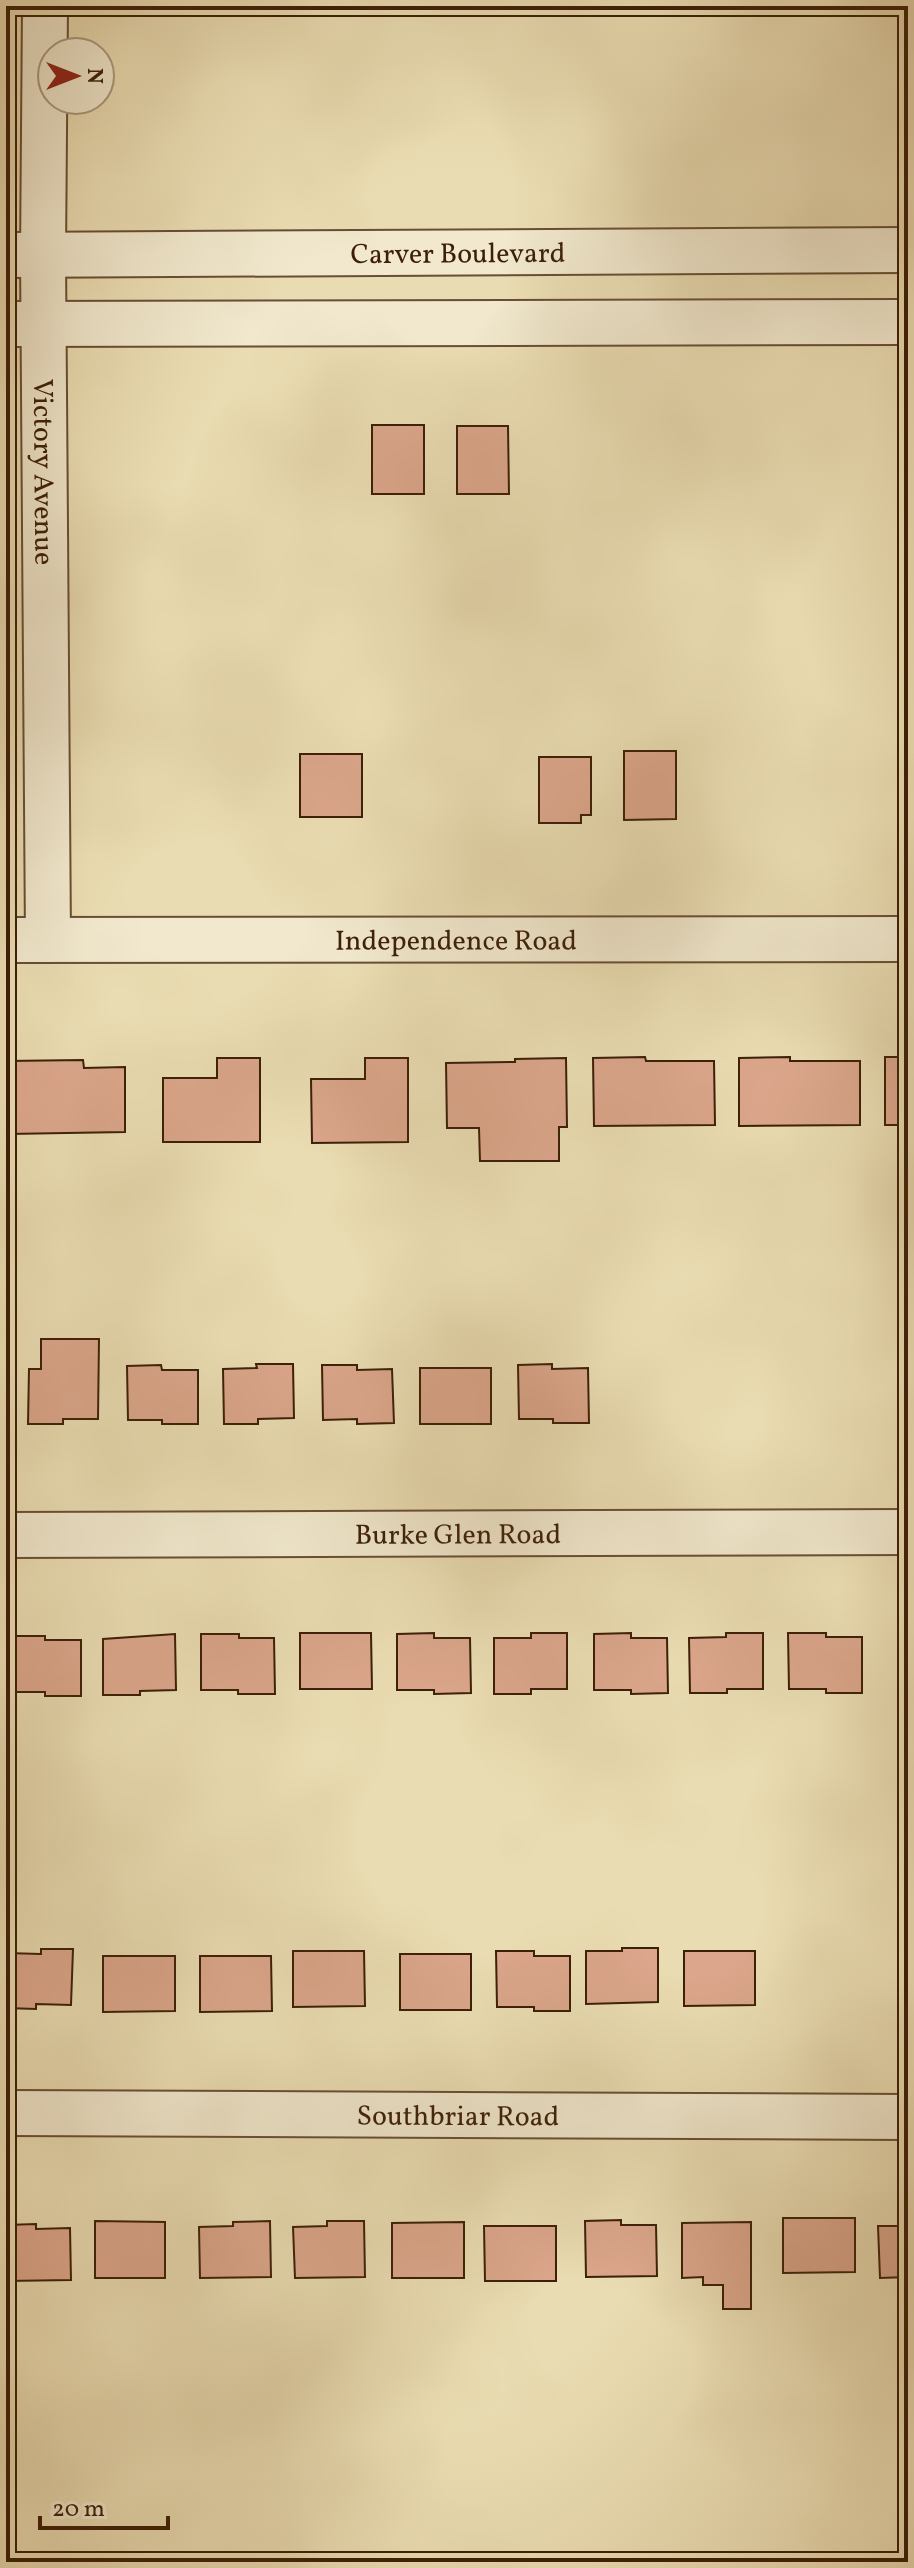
<svg xmlns="http://www.w3.org/2000/svg" width="914" height="2568" viewBox="0 0 914 2568" font-family="Vollkorn,serif">
  <style>
    .building { fill: #dba68b; stroke: #3c1f07; stroke-width: 2 }
    .lines { fill: none; stroke-linecap: round; stroke-linejoin: round }
    .minor-casing { stroke: #684e32; stroke-width: 48 }
    .minor { stroke: #f1e8cd; stroke-width: 44 }
    .labels { text-anchor: middle; stroke-width: 6; stroke-linejoin: round; paint-order: stroke }
    .street-label { font-size: 28px; fill: #3c1f07; stroke: #f1e8cd }
  </style>
  <rect width="100%" height="100%" fill="#eadcb2"/>
  <filter id="stains"><feTurbulence type="fractalNoise" baseFrequency=".0025" numOctaves="4"/><feColorMatrix values="0 0 0 0 .2 0 0 0 0 .09 0 0 0 0 .02 0 0 0 .5 -.17"/></filter>
  <radialGradient id="worn" r=".72"><stop offset=".6" stop-color="#630" stop-opacity="0"/><stop offset="1" stop-color="#630" stop-opacity=".3"/></radialGradient>
  <!-- building -->
  <path class="building" d="M 372,425 L 424,425 L 424,494 L 372,494 Z
    M 457,426 L 508,426 L 509,494 L 457,494 Z
    M 624,751 L 676,751 L 676,819 L 624,820 Z
    M 300,754 L 362,754 L 362,817 L 300,817 Z
    M 539,757 L 591,757 L 591,815 L 581,815 L 581,823 L 539,823 Z
    M 645,1057 L 646,1061 L 714,1061 L 715,1125 L 594,1126 L 593,1058 Z
    M 790,1057 L 790,1061 L 860,1061 L 860,1125 L 739,1126 L 739,1058 Z
    M 885,1057 L 908,1057 L 908,1125 L 885,1125 Z
    M 217,1058 L 260,1058 L 260,1142 L 163,1142 L 163,1078 L 217,1078 Z
    M 365,1058 L 408,1058 L 408,1142 L 312,1143 L 311,1079 L 365,1079 Z
    M 566,1058 L 567,1127 L 559,1127 L 559,1161 L 480,1161 L 479,1128 L 447,1128 L 446,1063 L 515,1062 L 515,1059 Z
    M 83,1060 L 84,1068 L 125,1067 L 125,1132 L 8,1134 L 6,1061 Z
    M 41,1339 L 99,1339 L 98,1419 L 63,1419 L 63,1424 L 28,1424 L 29,1369 L 41,1369 Z
    M 256,1364 L 293,1364 L 294,1418 L 258,1419 L 258,1424 L 224,1424 L 223,1369 L 257,1368 Z
    M 552,1364 L 552,1369 L 588,1368 L 589,1423 L 553,1423 L 553,1419 L 519,1419 L 518,1365 Z
    M 161,1365 L 162,1370 L 198,1370 L 198,1424 L 162,1424 L 162,1420 L 128,1420 L 127,1366 Z
    M 322,1365 L 357,1365 L 357,1370 L 392,1369 L 394,1423 L 357,1424 L 357,1419 L 323,1420 Z
    M 420,1368 L 491,1368 L 491,1424 L 420,1424 Z
    M 300,1633 L 371,1633 L 372,1689 L 300,1689 Z
    M 434,1633 L 434,1638 L 470,1638 L 471,1693 L 434,1694 L 434,1690 L 397,1690 L 397,1634 Z
    M 531,1633 L 567,1633 L 567,1689 L 531,1689 L 531,1694 L 494,1694 L 494,1638 L 531,1638 Z
    M 631,1633 L 631,1638 L 667,1638 L 668,1693 L 631,1694 L 631,1690 L 594,1690 L 594,1634 Z
    M 726,1633 L 763,1633 L 763,1689 L 727,1689 L 727,1693 L 690,1693 L 689,1638 L 726,1637 Z
    M 788,1633 L 826,1633 L 826,1637 L 862,1637 L 862,1693 L 826,1693 L 826,1689 L 789,1689 Z
    M 175,1634 L 176,1690 L 140,1691 L 140,1695 L 103,1695 L 103,1639 Z
    M 201,1634 L 239,1634 L 239,1638 L 274,1638 L 275,1694 L 238,1694 L 238,1690 L 201,1690 Z
    M 8,1636 L 45,1636 L 45,1640 L 81,1640 L 81,1696 L 45,1696 L 45,1692 L 8,1692 Z
    M 622,1948 L 658,1948 L 658,2002 L 586,2004 L 586,1951 L 622,1951 Z
    M 41,1949 L 73,1949 L 71,2005 L 36,2004 L 36,2009 L 6,2008 L 6,1953 L 41,1954 Z
    M 293,1951 L 364,1951 L 365,2006 L 293,2007 Z
    M 496,1951 L 534,1951 L 534,1956 L 570,1956 L 570,2011 L 534,2011 L 534,2007 L 497,2007 Z
    M 684,1951 L 755,1951 L 755,2005 L 684,2006 Z
    M 400,1954 L 471,1954 L 471,2010 L 400,2010 Z
    M 103,1956 L 175,1956 L 175,2011 L 103,2012 Z
    M 200,1956 L 271,1956 L 272,2011 L 200,2012 Z
    M 783,2218 L 855,2218 L 855,2272 L 783,2273 Z
    M 621,2220 L 621,2225 L 656,2225 L 657,2276 L 586,2277 L 585,2221 Z
    M 95,2221 L 165,2222 L 165,2278 L 95,2278 Z
    M 270,2221 L 271,2277 L 200,2278 L 199,2227 L 233,2226 L 233,2222 Z
    M 327,2221 L 364,2221 L 365,2277 L 295,2278 L 293,2227 L 327,2226 Z
    M 464,2222 L 464,2278 L 392,2278 L 392,2223 Z
    M 751,2222 L 751,2309 L 723,2309 L 723,2285 L 703,2285 L 703,2277 L 682,2278 L 682,2223 Z
    M 36,2224 L 36,2229 L 70,2228 L 71,2280 L 6,2281 L 6,2225 Z
    M 484,2226 L 556,2226 L 556,2281 L 485,2281 Z
    M 878,2226 L 908,2226 L 908,2277 L 880,2278 Z"/>
  <g class="lines">
    <!-- minor casing -->
    <g class="minor-casing">
      <g id="minor">
        <path id="s1" d="M 45,6 L 43,255 L 48,940"/>
        <path id="s2" d="M 6,255 L 908,250"/>
        <path d="M 6,324 L 908,322"/>
        <path id="s3" d="M 6,940 L 908,939"/>
        <path id="s4" d="M 6,1535 L 908,1532"/>
        <path id="s5" d="M 6,2113 L 908,2117"/>
      </g>
    </g>
    <!-- minor -->
    <use href="#minor" class="minor"/>
  </g>
  <g class="labels">
    <!-- street labels -->
    <g class="street-label">
      <text dy="10" stroke="none"><textPath href="#s2" startOffset="452">Carver Boulevard</textPath></text>
      <text dy="10" stroke="none"><textPath href="#s1" startOffset="466">Victory Avenue</textPath></text>
      <text dy="10" stroke="none"><textPath href="#s3" startOffset="450">Independence Road</textPath></text>
      <text dy="10" stroke="none"><textPath href="#s4" startOffset="452">Burke Glen Road</textPath></text>
      <text dy="10" stroke="none"><textPath href="#s5" startOffset="452">Southbriar Road</textPath></text>
    </g>
  </g>
  <!-- margin -->
  <rect width="914" height="2568" fill="none" stroke="#eadcb2" stroke-width="32"/>
  <rect x="8" y="8" width="898" height="2552" fill="none" stroke="#3c1f07" stroke-width="4"/>
  <rect x="16" y="16" width="882" height="2536" fill="none" stroke="#3c1f07" stroke-width="2"/>
  <!-- north arrow -->
  <g transform="translate(76 76) rotate(90)"><circle r="38" fill="#f1e8cd" stroke="#a9987e" stroke-width="2"/>
  <path d="M0-6L14 30L0 20L-14 30Z" fill="#8f2418"/>
  <text y="-12" font-size="22" font-weight="bold" text-anchor="middle" fill="#3c1f07">N</text>
  </g>
  <!-- scale -->
  <path d="M40 2516v12h128v-12" fill="none" stroke="#3c1f07" stroke-width="4"/>
  <text x="52" y="2516" font-size="24" fill="#3c1f07" stroke="#f1e8cd" stroke-width="6" paint-order="stroke">20 m</text>
  <rect width="100%" height="100%" filter="url(#stains)"/>
  <rect width="100%" height="100%" fill="url(#worn)"/>
</svg>
